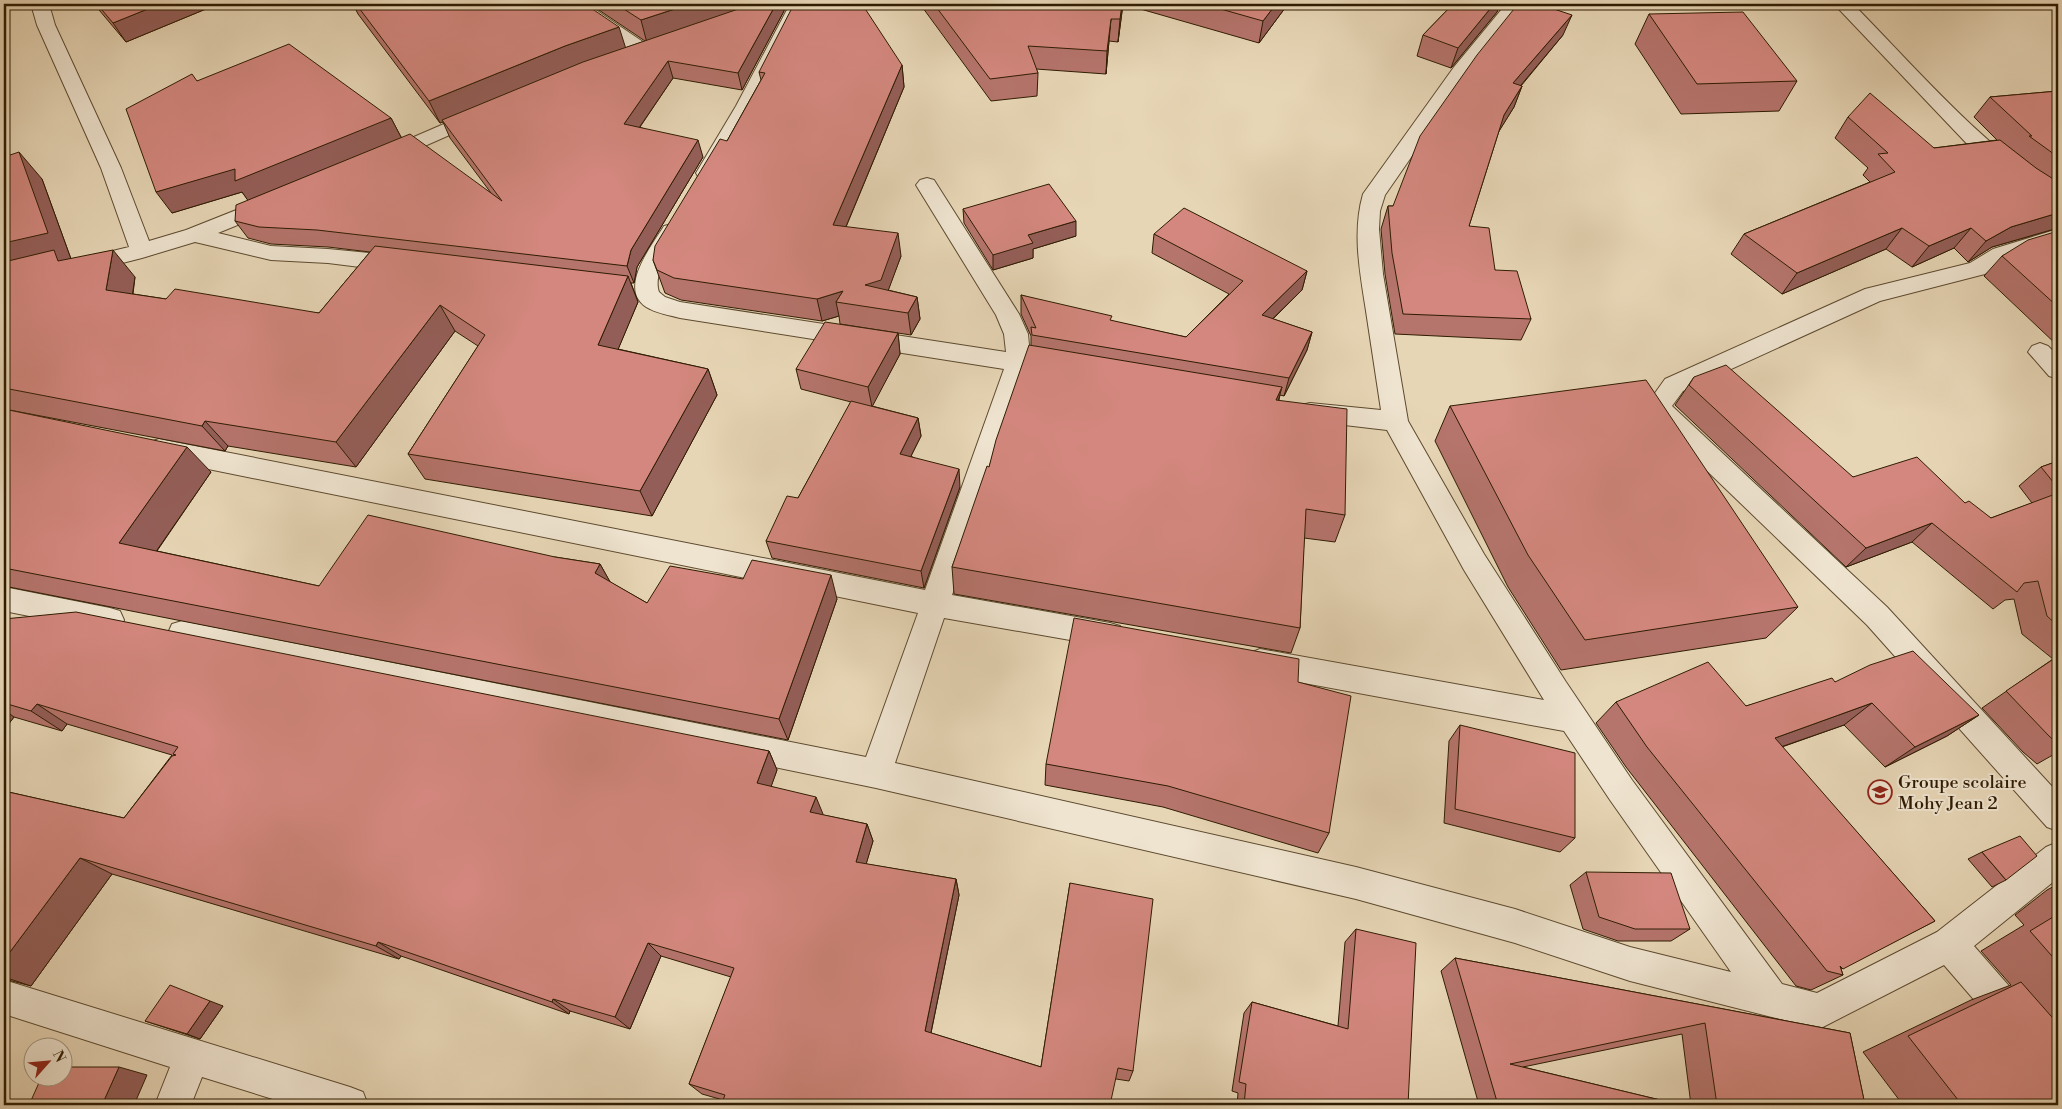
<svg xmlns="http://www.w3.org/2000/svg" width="2062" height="1109" viewBox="0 0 2062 1109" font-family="'Libre Bodoni',serif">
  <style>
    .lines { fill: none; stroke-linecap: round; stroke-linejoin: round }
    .minor-casing { stroke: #5d4a2f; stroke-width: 2 }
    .minor { fill: #efe4d0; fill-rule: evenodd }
    .wall { fill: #b5746c; stroke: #2f1c02 }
    .shaded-wall { fill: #945e58; stroke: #2f1c02 }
    .building { fill: #d3877e; stroke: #2f1c02 }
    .labels { text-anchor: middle; stroke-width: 4; stroke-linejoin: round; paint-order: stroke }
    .poi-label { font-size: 18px; fill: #2f1c02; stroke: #efe4d0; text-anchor: start }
  </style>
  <rect width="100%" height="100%" fill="#e7d6b6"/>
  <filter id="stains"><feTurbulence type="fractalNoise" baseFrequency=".004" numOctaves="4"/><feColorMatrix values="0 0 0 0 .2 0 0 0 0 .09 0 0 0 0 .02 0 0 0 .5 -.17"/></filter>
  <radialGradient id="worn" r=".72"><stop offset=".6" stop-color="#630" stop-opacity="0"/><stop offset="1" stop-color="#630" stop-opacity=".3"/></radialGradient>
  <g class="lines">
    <!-- minor casing -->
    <g class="minor-casing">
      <path id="minor" d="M 31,4 L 49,4 L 55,25 L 121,168 L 149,241 L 186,230 L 269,197 L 277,199 L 280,204 L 277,209 L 218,233 L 271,246 L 328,249 L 400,256 L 408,259 L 411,264 L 408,269 L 400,272 L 328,263 L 271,260 L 195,242 L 142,258 L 83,273 L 75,270 L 72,265 L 75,260 L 129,247 L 101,168 L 37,25 Z
        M 566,4 L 587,4 L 652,48 L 654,52 L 652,56 L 645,58 L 638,56 L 569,8 Z
        M 790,4 L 808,4 L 756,106 L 716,173 L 713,178 L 706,180 L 699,178 L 696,173 L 736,106 Z
        M 1506,4 L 1524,4 L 1468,75 L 1385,195 L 1380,211 L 1379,229 L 1383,274 L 1408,421 L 1484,554 L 1566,682 L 1632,780 L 1782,984 L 1817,993 L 1937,932 L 2046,847 L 2058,842 L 2058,878 L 1974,946 L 2058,1042 L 2058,1087 L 2045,1082 L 1944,965 L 1819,1029 L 1630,981 L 1515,943 L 1356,899 L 876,788 L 182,645 L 172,642 L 168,633 L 172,624 L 182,621 L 866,757 L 918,613 L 159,459 L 150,456 L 146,449 L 150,442 L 159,439 L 925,590 L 1004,369 L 680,318 C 670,315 659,314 650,309 C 615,292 651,247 664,226 L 672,224 L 680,226 L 683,231 C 673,247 652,272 659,292 L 665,297 L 680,302 L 1006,352 L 1004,334 L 996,315 L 916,185 L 920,180 L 927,178 L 934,180 L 1019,314 L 1028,334 L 1030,356 L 1069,363 L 1072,369 L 1069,375 L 1060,378 L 1027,373 L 952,595 L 1110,623 L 1120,626 L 1124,635 L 1120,644 L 1110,647 L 944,618 L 895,763 L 1356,867 L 1515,909 L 1630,947 L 1731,972 L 1610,800 L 1564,731 L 1260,675 L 1250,671 L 1245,662 L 1250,653 L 1260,649 L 1544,700 L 1464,570 L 1387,430 L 1310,421 L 1301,419 L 1297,412 L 1301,405 L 1310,403 L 1381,410 C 1376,377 1371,344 1366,311 C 1360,273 1352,232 1363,194 L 1454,67 Z
        M 1834,4 L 1853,4 C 1918,70 1979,143 2058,193 L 2058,209 L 2050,207 L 2019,187 L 1971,148 Z
        M 481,108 L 488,110 L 491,114 L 488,118 L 393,160 L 386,162 L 379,160 L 376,156 L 379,152 Z
        M 2058,229 L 2058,244 L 2009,259 L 1985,274 L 1880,301 L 1683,391 L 1672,406 L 1887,607 L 2058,793 L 2058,831 L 2047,827 L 1867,625 L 1648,414 L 1645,407 L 1665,379 L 1865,289 L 1970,263 L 1993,249 Z
        M 2040,343 L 2048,346 L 2058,356 L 2058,379 L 2049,376 L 2028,352 L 2032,346 Z
        M 4,587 L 110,608 L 120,611 L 124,620 L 120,629 L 110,632 L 4,611 Z
        M 4,980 L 350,1087 L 363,1092 L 368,1105 L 292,1105 L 202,1077 L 191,1105 L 155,1105 L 170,1067 L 4,1014 Z"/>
    </g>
    <!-- minor -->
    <use href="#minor" class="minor"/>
  </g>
  <!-- wall -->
  <path class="wall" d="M 94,4 L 218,4 L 126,42 Z
    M 353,4 L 585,4 L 625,48 L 645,41 L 590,4 L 783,4 L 784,11 L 742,90 L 673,78 L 640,127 L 703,157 L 637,267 L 634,283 L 631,283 L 638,302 L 618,349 L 708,369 L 717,395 L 652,516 L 425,479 L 408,454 L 478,346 L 455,331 L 356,467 L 228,446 L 225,451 L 4,409 L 4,155 L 5,157 L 42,179 L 71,259 L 135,277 L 133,294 L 166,299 L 319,313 L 370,252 L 328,247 L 271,244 L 248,238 L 235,221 L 248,200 L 242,192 L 172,213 L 197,81 L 391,118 L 401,137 L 491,193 L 450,138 L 443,122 L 440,123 L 358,14 Z
    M 920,4 L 1288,4 L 1259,43 L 1123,4 L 1118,42 L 1109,41 L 1106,74 L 1036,69 L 1038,73 L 1037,96 L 991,101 Z
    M 1453,4 L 1500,4 L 1497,12 L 1451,68 L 1417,56 L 1423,35 Z
    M 1649,14 L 1797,81 L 1779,111 L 1681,114 L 1635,44 Z
    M 1563,35 L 1521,86 L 1522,86 L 1514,107 L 1499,131 L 1469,226 L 1495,270 L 1531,319 L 1521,340 L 1395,334 L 1385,274 L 1381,229 L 1388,206 L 1393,206 Z
    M 902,65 L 904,87 L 846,227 L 901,256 L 888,290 L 917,297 L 920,319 L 911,335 L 840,324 L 839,316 L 822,321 L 681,300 L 665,293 L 653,260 L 727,141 L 761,80 L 759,72 Z
    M 2058,91 L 2058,228 L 1992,247 L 1968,262 L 1954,248 L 1912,267 L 1886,249 L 1782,294 L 1731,254 L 1744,234 L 1870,182 L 1863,175 L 1868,168 L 1835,138 L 1848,117 L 1934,148 L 1997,140 L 1974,117 L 1990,97 Z
    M 963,209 L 1076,236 L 1033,249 L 1033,258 L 993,270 L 964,223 Z
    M 2058,231 L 2058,346 L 1984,276 L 2002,256 Z
    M 1154,234 L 1307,271 L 1302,290 L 1273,319 L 1312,332 L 1307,350 L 1284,396 L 1280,395 L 1279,400 L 1345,515 L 1335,542 L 1304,538 L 1300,628 L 1291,653 L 954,594 L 952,567 L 989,467 L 1031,345 L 1031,336 L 1021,314 L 1021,295 L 1111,321 L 1186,337 L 1229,294 L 1152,253 Z
    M 898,333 L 900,354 L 872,406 L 918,418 L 921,436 L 911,456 L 960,487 L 924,588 L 772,558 L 766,541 L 798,498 L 851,402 L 801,389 L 796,369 Z
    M 1694,377 L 1853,477 L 1965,503 L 1991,518 L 2032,503 L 2019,486 L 2041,467 L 2058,461 L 2058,752 L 2037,764 L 2023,752 L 1982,708 L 2053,659 L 2022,634 L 2014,599 L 2005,600 L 1993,609 L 1912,542 L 1846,567 L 1675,405 Z
    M 1450,406 L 1798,607 L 1766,638 L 1561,670 L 1508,587 L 1435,441 Z
    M 4,409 L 211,472 L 157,551 L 319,586 L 555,557 L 600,564 L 610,582 L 647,603 L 837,599 L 788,740 L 4,586 Z
    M 4,619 L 769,751 L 777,770 L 771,786 L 823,815 L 867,824 L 873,841 L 866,864 L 956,879 L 959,895 L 931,1033 L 1041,1067 L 1070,883 L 1133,1071 L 1129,1081 L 1116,1079 L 723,1100 L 702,1094 L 689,1084 L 731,977 L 661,956 L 630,1029 L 570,1011 L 569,1014 L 401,956 L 399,959 L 112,874 L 31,986 L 4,979 L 4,791 L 124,818 L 172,755 L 67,724 L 62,731 L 14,717 L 4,730 Z
    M 1298,682 L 1329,833 L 1318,853 L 1163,807 L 1045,785 L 1046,764 Z
    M 1835,682 L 1979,715 L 1947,736 L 1885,767 L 1844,725 L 1782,747 L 1935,921 L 1841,969 L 1843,975 L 1811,990 L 1796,986 L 1626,767 L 1596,723 L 1616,702 L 1746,706 Z
    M 1460,725 L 1575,838 L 1560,852 L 1444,823 L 1449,741 Z
    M 1982,852 L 2006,880 L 1992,887 L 1968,859 Z
    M 1586,872 L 1690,929 L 1671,941 L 1618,941 L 1583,929 L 1570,885 Z
    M 2058,884 L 2058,1105 L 1903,1105 L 1863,1052 L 1971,1000 L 2011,985 L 1981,951 L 2024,925 L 2015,915 L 2047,890 Z
    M 1356,929 L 1408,1105 L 1237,1105 L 1238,1093 L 1232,1091 L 1244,1013 L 1252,1002 L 1338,1026 L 1345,942 Z
    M 1455,958 L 1850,1033 L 1865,1105 L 1691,1105 L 1682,1034 L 1523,1067 L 1681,1105 L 1479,1105 L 1441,971 Z
    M 223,1006 L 200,1039 L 145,1021 Z"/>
  <!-- shaded-wall -->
  <path class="shaded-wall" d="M 160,4 L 218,4 L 126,42 L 113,23 Z
    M 690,4 L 760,4 L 647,43 L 641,20 Z
    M 776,4 L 783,4 L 784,11 L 742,90 L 738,73 Z
    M 1122,4 L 1123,4 L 1118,42 L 1120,19 Z
    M 1276,4 L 1288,4 L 1259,43 L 1263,21 Z
    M 1494,4 L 1500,4 L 1497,12 L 1451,68 L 1458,48 Z
    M 1572,15 L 1563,35 L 1505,104 L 1513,83 Z
    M 1111,19 L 1106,74 L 1107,51 Z
    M 619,27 L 626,49 L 573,68 L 440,123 L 429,101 L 565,46 Z
    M 668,61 L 673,78 L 630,141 L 624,124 Z
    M 902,65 L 904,87 L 837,248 L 833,225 Z
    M 1522,86 L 1514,107 L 1496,136 L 1504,115 Z
    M 391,118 L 402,139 L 249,202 L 242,192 L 172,213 L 156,192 Z
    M 698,140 L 703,157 L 637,267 L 634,283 L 627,266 L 631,250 Z
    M 19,152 L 42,179 L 71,259 L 4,276 L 4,243 Z
    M 2058,213 L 2058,228 L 1992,247 L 1968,262 L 1986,241 L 2011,227 Z
    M 1076,221 L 1076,236 L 1033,249 L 1033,258 L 993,270 L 993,255 L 1028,235 Z
    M 1902,228 L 1886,249 L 1782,294 L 1797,273 Z
    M 1971,228 L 1954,248 L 1912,267 L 1929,246 Z
    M 898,233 L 901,256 L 884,302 L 865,285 Z
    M 113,250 L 135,277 L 129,317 L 106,290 Z
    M 1307,271 L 1302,290 L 1257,334 L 1262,315 Z
    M 628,276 L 638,302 L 609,371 L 598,345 Z
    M 843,291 L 836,302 L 839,316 L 822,321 L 817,299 Z
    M 917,297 L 920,319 L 911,335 L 908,313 Z
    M 440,305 L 455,331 L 356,467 L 336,442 Z
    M 1312,332 L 1307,350 L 1284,396 L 1289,378 Z
    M 898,333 L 900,354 L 872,407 L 868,387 Z
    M 708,369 L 717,395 L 652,516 L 640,491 Z
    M 1282,387 L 1274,416 L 1276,400 Z
    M 918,418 L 921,436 L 903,472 L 900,454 Z
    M 205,421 L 228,446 L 225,451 L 202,426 Z
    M 187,447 L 211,472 L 146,566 L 119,543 Z
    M 959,469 L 960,487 L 924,588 L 921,571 Z
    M 1932,523 L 1912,542 L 1846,567 L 1866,548 Z
    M 600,564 L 613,587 L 595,573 Z
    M 831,575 L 837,599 L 788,740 L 779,719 Z
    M 1872,703 L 1844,725 L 1749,758 L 1775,738 Z
    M 37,704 L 67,724 L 62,731 L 31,711 Z
    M 4,710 L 14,717 L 4,730 Z
    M 1979,715 L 1947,736 L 1885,767 L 1915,747 Z
    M 769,751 L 777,770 L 766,801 L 757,783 Z
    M 816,797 L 823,814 L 817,829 L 810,812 Z
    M 867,824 L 873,841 L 862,878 L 856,862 Z
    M 80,858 L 112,874 L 31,986 L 4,977 L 4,960 Z
    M 956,879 L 959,895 L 929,1042 L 925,1031 Z
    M 378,942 L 401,956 L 399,959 L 376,946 Z
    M 648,943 L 661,956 L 630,1029 L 615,1017 Z
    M 553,999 L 570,1011 L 569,1014 L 552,1002 Z
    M 210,1001 L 223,1006 L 200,1039 L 187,1034 Z
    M 119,1067 L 147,1075 L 134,1105 L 102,1105 Z"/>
  <!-- building -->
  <path class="building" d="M 97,4 L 160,4 L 113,23 Z
    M 356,4 L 585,4 L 619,27 L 565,46 L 429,101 Z
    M 616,4 L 690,4 L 641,20 Z
    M 753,4 L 776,4 L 738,73 L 668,61 L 624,124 L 698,140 L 631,250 L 627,266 L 317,230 L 259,227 L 235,221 L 236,205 L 410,134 L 502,201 L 442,120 L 583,62 Z
    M 794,4 L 862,4 L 902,65 L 833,225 L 898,233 L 881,280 L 865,285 L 917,297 L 908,313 L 836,302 L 843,291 L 817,299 L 674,278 L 657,270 L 653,260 L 655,246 L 720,139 L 727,141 L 765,73 L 759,72 Z
    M 934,4 L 1122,4 L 1120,19 L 1111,19 L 1107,51 L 1028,46 L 1038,73 L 990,79 Z
    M 1203,4 L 1276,4 L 1263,21 Z
    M 1453,4 L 1494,4 L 1458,48 L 1423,35 Z
    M 1518,4 L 1539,4 L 1572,15 L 1513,83 L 1522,86 L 1504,115 L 1469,226 L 1489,228 L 1495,270 L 1517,271 L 1531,319 L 1403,314 L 1392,253 L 1388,206 L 1393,206 L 1420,136 L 1477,55 Z
    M 1743,12 L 1797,81 L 1697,84 L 1649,14 Z
    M 289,44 L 391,118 L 235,181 L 235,169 L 156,192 L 126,109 L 192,74 L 197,81 Z
    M 2058,91 L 2058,157 L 2029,136 L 2032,136 L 1990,97 Z
    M 1870,93 L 1934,148 L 2000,140 L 2036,168 L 2058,182 L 2058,213 L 2011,227 L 1986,241 L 1971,228 L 1929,246 L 1902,228 L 1797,273 L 1744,234 L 1895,172 L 1878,154 L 1888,153 L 1848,117 Z
    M 19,152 L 48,233 L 4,243 L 4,157 Z
    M 1049,184 L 1076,221 L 1028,235 L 1033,243 L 993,255 L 963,209 Z
    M 1184,208 L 1307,271 L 1262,315 L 1312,332 L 1289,378 L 1032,335 L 1031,327 L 1036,328 L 1021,295 L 1112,316 L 1110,320 L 1186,337 L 1243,281 L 1154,234 Z
    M 2058,231 L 2058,307 L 2002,256 L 2028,240 Z
    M 375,246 L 628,276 L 598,345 L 708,369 L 640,491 L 408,454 L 485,335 L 440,305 L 336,442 L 205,421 L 202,426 L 4,388 L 4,262 L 54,250 L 58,261 L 113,250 L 106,290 L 166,299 L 175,289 L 319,313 Z
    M 825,322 L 898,333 L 868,387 L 796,369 Z
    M 1029,345 L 1282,387 L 1276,400 L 1347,409 L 1345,515 L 1306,509 L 1300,628 L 952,567 L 987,466 L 989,467 L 996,440 Z
    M 1726,365 L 1853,477 L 1917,457 L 1965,503 L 1969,501 L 1991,518 L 2058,493 L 2058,626 L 2047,616 L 2038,581 L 2024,583 L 2017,592 L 1932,523 L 1866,548 L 1689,385 L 1694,377 Z
    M 1646,380 L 1798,607 L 1585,640 L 1528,555 L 1450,406 Z
    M 851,401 L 918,418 L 900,454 L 959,469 L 921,571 L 766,541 L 787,496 L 798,498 Z
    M 4,409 L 187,447 L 119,543 L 319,586 L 368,515 L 555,557 L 600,564 L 595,573 L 647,603 L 670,566 L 743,579 L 752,560 L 831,575 L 779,719 L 4,568 Z
    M 2058,461 L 2058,488 L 2041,467 Z
    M 76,612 L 769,751 L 757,783 L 816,797 L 810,812 L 867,824 L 856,862 L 956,879 L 925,1031 L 1041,1067 L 1070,883 L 1153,899 L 1133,1071 L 1118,1068 L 1110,1105 L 721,1105 L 725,1095 L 689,1084 L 734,968 L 648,943 L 615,1017 L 553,999 L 552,1002 L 378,942 L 376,946 L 80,858 L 4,960 L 4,791 L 124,818 L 172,756 L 176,755 L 173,754 L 178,747 L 37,704 L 31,711 L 4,703 L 4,619 Z
    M 1074,618 L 1299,659 L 1298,682 L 1351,696 L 1329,833 L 1168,786 L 1046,764 Z
    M 1913,651 L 1979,715 L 1915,747 L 1872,703 L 1775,738 L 1935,921 L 1843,969 L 1840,966 L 1843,975 L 1827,971 L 1647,747 L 1616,702 L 1708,662 L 1746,706 L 1832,678 L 1835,682 L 1870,665 Z
    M 2058,656 L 2058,744 L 2049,736 L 2006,691 Z
    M 1460,725 L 1575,753 L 1575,838 L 1455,809 Z
    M 2020,836 L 2037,856 L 2006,880 L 1982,852 Z
    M 1586,872 L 1671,873 L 1690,929 L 1635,929 L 1599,917 Z
    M 2058,914 L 2058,963 L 2030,931 Z
    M 1356,929 L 1416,943 L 1408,1105 L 1244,1105 L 1246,1084 L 1239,1082 L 1252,1002 L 1348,1029 Z
    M 1455,958 L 1850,1033 L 1865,1105 L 1717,1105 L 1705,1023 L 1510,1064 L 1681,1105 L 1498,1105 Z
    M 2021,982 L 2058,1024 L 2058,1105 L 1962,1105 L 1908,1036 Z
    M 170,985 L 210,1001 L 187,1034 L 145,1021 Z
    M 62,1067 L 119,1067 L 102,1105 L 29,1105 L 42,1076 L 62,1076 Z"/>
  <!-- icons -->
  <defs>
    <g id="school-ring" transform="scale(1.25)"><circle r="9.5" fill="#efe4d0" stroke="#8f2418" stroke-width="1.5"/><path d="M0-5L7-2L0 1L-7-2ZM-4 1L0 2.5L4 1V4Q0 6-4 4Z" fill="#8f2418"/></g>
  </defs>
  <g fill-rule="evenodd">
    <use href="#school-ring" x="1880" y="792"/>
  </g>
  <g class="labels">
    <!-- poi labels -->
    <g class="poi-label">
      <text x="1898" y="788">Groupe scolaire<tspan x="1898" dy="21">Mohy Jean 2</tspan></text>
    </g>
  </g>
  <!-- margin -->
  <rect width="2062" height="1109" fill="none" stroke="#e7d6b6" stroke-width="20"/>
  <rect x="5" y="5" width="2052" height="1099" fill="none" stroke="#2f1c02" stroke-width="2.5"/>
  <rect x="10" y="10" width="2042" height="1089" fill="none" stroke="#2f1c02"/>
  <!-- north arrow -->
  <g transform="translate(48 1062) rotate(63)"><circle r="24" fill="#efe4d0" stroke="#a2947e"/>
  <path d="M0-4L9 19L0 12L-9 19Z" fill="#8f2418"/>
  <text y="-8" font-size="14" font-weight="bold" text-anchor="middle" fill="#2f1c02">N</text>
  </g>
  <rect width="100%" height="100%" filter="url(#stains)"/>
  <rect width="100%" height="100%" fill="url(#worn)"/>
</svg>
